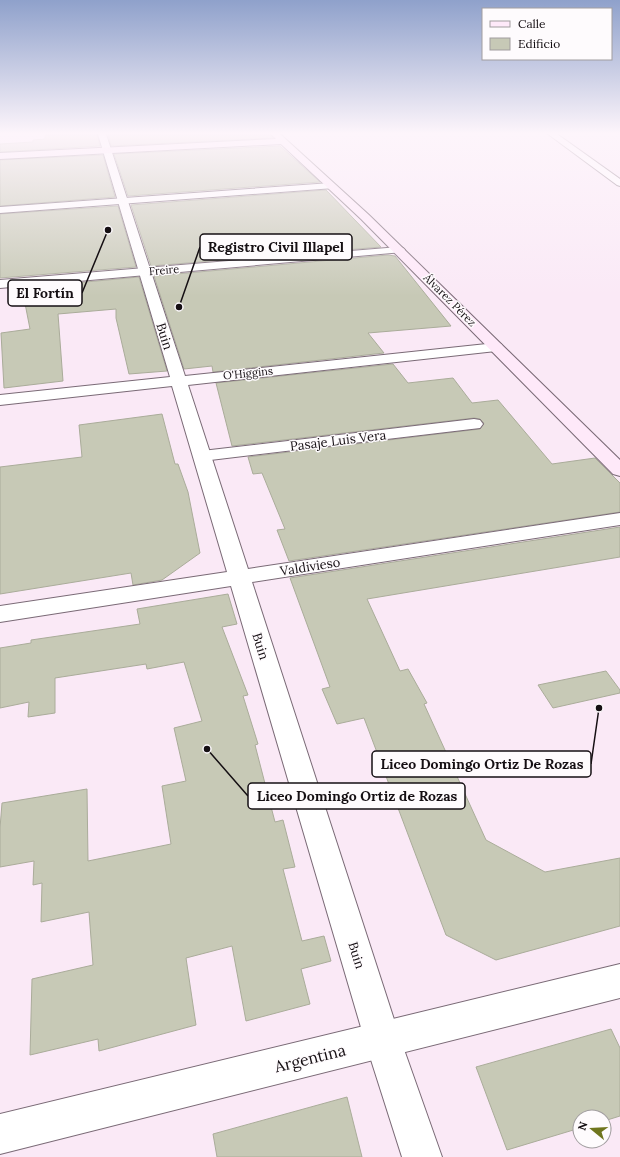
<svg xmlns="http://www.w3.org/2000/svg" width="620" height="1157" viewBox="0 0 620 1157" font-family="Lora,serif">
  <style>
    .building { fill: #c7c9b6; stroke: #aaac9a }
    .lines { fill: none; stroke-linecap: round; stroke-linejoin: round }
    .minor-casing { stroke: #7a6a76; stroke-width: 2 }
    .tertiary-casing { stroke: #7a6a76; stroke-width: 2 }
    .secondary-casing { stroke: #7a6a76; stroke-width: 2 }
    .minor { fill: #fff; fill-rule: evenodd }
    .tertiary { fill: #fff; fill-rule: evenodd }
    .secondary { fill: #fee9f9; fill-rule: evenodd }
    .labels { text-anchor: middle; stroke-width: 3; stroke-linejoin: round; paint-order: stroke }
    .far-street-label { font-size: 11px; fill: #150f13; stroke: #fefbfd }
    .street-label { font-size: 13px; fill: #150f13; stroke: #fefbfd }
    .near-street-label { font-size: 16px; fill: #150f13; stroke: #fefbfd }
    .leader { fill: none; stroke: #150f13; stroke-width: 1.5 }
    .callout-dot { fill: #150f13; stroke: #fefbfd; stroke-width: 1.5 }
    .callout { fill: #fefbfd; stroke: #150f13; stroke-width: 1.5 }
    .callout-label { font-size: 14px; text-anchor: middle; font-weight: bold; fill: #150f13 }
  </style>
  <rect width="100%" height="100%" fill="#fae9f6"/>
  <!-- building -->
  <path class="building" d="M 64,134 L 97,134 L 100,146 L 0,152 L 0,144 L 33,142 L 33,140 L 45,139 L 45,135 Z
    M 108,134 L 270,134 L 273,138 L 111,146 Z
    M 280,146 L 320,182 L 128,196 L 114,154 Z
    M 103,155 L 115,197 L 0,206 L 0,160 Z
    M 326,190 L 381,247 L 151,266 L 131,205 Z
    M 118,206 L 136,267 L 0,278 L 0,214 Z
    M 388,255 L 395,256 L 451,326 L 368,333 L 384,353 L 213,372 L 212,366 L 184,369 L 154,276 Z
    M 139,277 L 167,371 L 129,374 L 116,318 L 116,309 L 58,314 L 63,381 L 4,388 L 1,333 L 30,329 L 22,288 Z
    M 393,364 L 408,383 L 453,378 L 472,403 L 498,400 L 552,464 L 595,458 L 620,483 L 620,512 L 289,561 L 277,530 L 285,529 L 262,473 L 253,474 L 248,457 L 480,429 L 484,423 L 480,419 L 474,418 L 232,446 L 216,383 Z
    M 162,414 L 175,464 L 178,464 L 188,492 L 200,553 L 162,580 L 133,585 L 131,573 L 0,594 L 0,467 L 82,457 L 79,425 Z
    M 620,527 L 620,557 L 367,599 L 400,671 L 408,669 L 427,703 L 424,704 L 486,840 L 545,872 L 620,858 L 620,926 L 496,960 L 446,935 L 364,718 L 337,724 L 322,689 L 330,687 L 290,578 Z
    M 228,594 L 237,624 L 222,627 L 248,695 L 243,696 L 258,744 L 255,745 L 275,822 L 283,820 L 295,867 L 283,869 L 302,941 L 324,936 L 331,961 L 301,969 L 310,1004 L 246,1021 L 232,946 L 186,958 L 196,1025 L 99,1051 L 98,1039 L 30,1055 L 32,979 L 93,965 L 89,912 L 41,922 L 42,883 L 33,885 L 34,861 L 0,867 L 0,828 L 2,803 L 87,789 L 88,861 L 171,844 L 162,786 L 186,781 L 174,728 L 202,721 L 184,662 L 147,669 L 146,664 L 55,678 L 55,713 L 28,717 L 29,702 L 0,708 L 0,648 L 31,643 L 31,640 L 140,624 L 137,609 Z
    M 606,671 L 620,690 L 620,693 L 553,708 L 538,685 Z
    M 611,1029 L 620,1048 L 620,1116 L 604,1121 L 604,1117 L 580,1117 L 580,1128 L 507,1150 L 476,1067 Z
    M 347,1097 L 362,1157 L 217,1157 L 213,1134 Z"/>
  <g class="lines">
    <!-- minor casing -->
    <g class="minor-casing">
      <path id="minor" d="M 548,134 L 557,134 L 620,179 L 620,186 L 617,185 Z
        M 331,183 L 336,186 L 334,188 L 0,213 L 0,207 Z
        M 399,247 L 403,248 L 405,250 L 403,252 L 0,288 L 0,280 Z
        M 474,419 L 480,420 L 483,424 L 480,428 L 202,461 L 196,460 L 193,456 L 196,452 L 202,451 Z
        M 620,964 L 620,998 L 0,1154 L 0,1114 Z"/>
    </g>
    <!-- tertiary casing -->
    <g class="tertiary-casing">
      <path id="tertiary" d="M 98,134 L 106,134 L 185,376 L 496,343 L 501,344 L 503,347 L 501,350 L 496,351 L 188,385 L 248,569 L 620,513 L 620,525 L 252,582 L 401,1041 L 442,1157 L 402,1157 L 365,1041 L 231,586 L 0,622 L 0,606 L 227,572 L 172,386 L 0,405 L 0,395 L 170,377 Z"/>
    </g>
    <!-- secondary casing -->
    <g class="secondary-casing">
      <path id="secondary" d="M 271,134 L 280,134 L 369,215 L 620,460 L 620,476 L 613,474 L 361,219 L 281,144 L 0,159 L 0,153 L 276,139 Z"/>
    </g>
    <!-- minor -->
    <use href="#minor" class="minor"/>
    <!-- tertiary -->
    <use href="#tertiary" class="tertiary"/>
    <!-- secondary -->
    <use href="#secondary" class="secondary"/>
  </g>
  <!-- sky -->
  <linearGradient id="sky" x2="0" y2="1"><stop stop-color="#8fa1cb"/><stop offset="0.45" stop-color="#fdf5fb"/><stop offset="1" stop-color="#fdf5fb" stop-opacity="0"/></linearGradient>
  <rect width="620" height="296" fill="url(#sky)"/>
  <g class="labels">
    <!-- far-street labels -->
    <g class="far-street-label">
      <text transform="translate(164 270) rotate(-5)" y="4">Freire</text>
      <text transform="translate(450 300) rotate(45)" y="4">Álvarez Pérez</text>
      <text transform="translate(248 373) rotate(-6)" y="4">O'Higgins</text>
    </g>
    <!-- street labels -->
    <g class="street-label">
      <text transform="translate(165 336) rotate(73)" y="5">Buin</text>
      <text transform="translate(338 440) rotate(-7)" y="5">Pasaje Luis Vera</text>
      <text transform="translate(310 566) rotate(-9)" y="5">Valdivieso</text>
      <text transform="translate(261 646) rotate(73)" y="5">Buin</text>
      <text transform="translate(357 955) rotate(73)" y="5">Buin</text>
    </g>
    <!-- near-street labels -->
    <g class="near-street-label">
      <text transform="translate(310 1058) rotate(-14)" y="6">Argentina</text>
    </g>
  </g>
  <!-- callouts -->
  <path class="leader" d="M179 307L200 247M108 230L82 293M599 708L591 764M207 749L248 796"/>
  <g class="callout-dot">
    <circle cx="179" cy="307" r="4"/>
    <circle cx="108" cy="230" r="4"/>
    <circle cx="599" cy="708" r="4"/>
    <circle cx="207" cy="749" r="4"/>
  </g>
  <g class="callout">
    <rect x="200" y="234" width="152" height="26" rx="4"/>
    <rect x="8" y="280" width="74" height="26" rx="4"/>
    <rect x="372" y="751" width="219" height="26" rx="4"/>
    <rect x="248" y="783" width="217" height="26" rx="4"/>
  </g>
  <g class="callout-label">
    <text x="276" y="252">Registro Civil Illapel</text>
    <text x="45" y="298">El Fortín</text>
    <text x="482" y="769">Liceo Domingo Ortiz De Rozas</text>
    <text x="357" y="801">Liceo Domingo Ortiz de Rozas</text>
  </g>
  <!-- legend -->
  <rect x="482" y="8" width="130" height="52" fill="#fefbfd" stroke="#a19d9f"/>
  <rect x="490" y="21" width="20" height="6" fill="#fee9f9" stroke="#a19d9f"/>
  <text x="518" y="28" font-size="12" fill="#150f13">Calle</text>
  <rect x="490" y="38" width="20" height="12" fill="#c7c9b6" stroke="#a19d9f"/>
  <text x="518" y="48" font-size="12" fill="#150f13">Edificio</text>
  <!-- north arrow -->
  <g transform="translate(592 1129) rotate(288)"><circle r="19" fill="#fefbfd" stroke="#a19d9f"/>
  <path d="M0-3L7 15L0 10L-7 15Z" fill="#6f751d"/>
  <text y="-6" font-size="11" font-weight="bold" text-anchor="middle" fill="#150f13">N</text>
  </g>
</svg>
